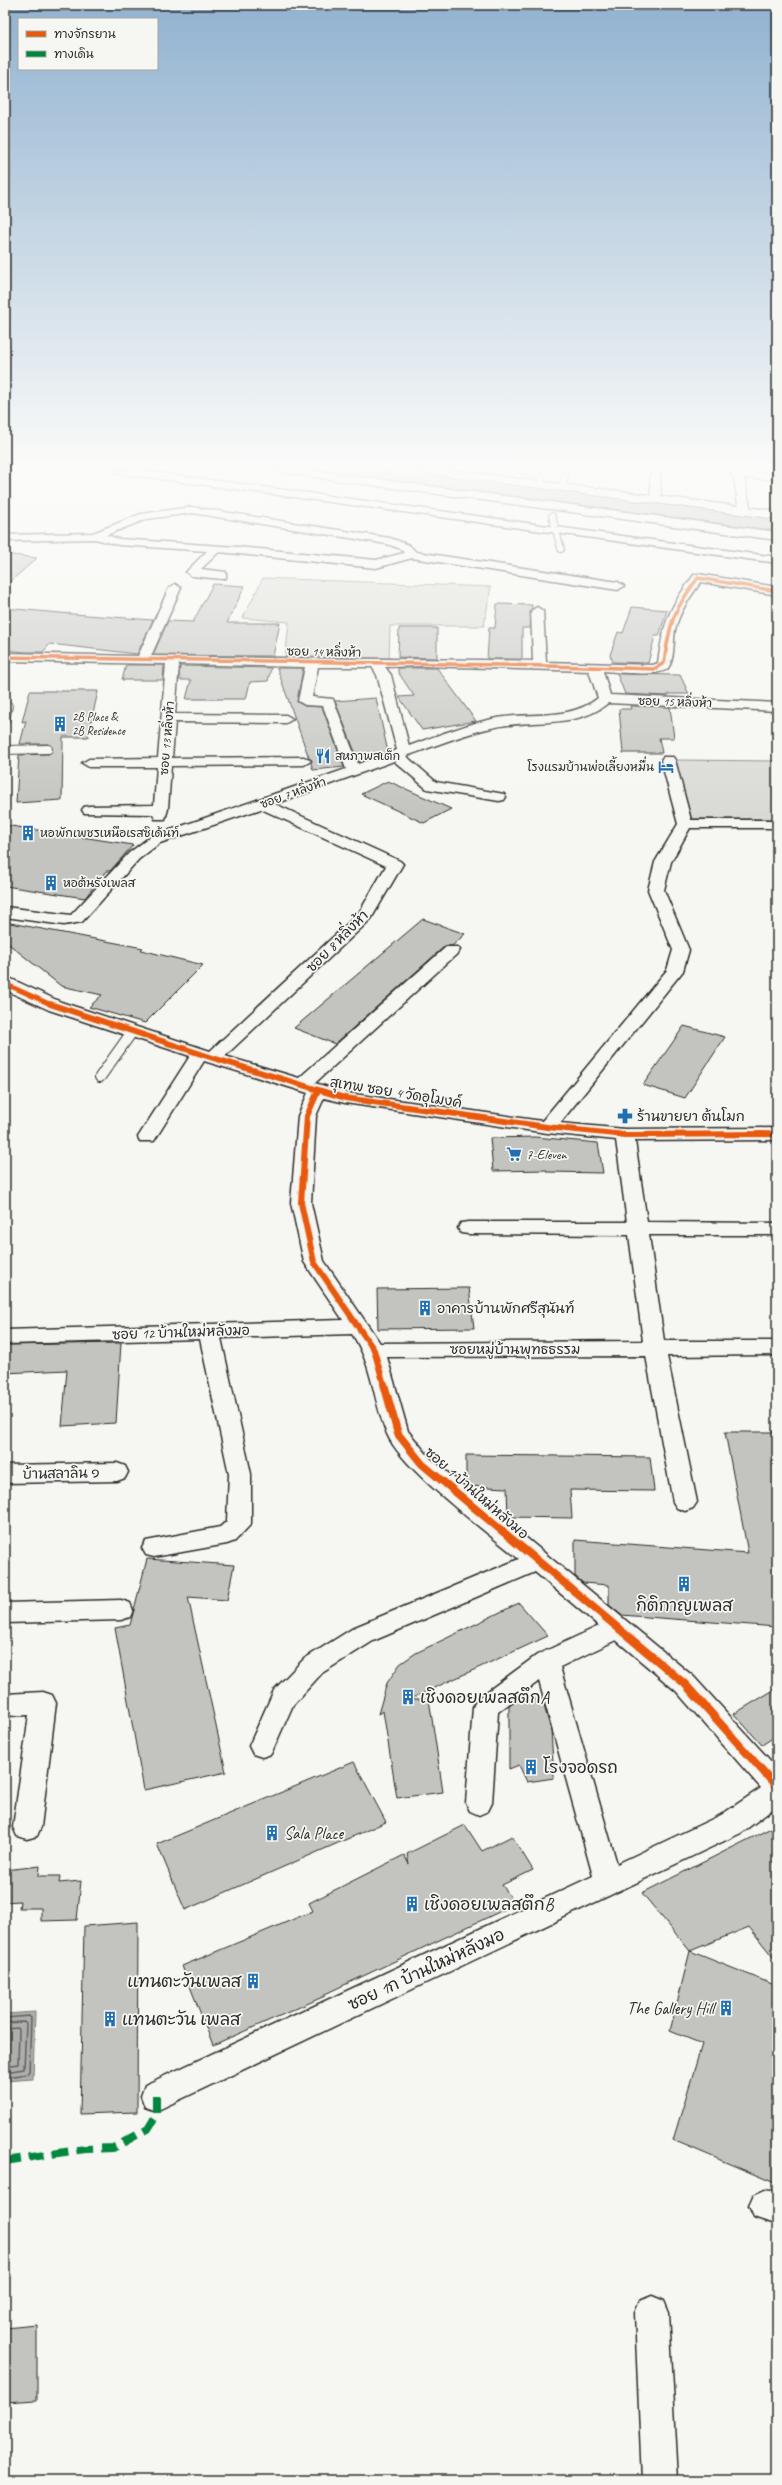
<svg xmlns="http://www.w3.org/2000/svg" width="782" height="2485" viewBox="0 0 782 2485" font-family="Caveat,'Playpen Sans Thai',sans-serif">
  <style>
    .green { fill: #d9d9d5; stroke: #828280 }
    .water { fill: #aeaeab; stroke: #7a7a78 }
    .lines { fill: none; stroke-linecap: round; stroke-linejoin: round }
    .shore-far1 { stroke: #5f5f5e; stroke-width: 1 }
    .shore { stroke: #5f5f5e; stroke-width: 1.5 }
    .building { fill: #c3c3c0; stroke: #2b2b2b }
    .lane-far2-casing { stroke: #2b2b2b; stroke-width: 8 }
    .lane-far1-casing { stroke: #2b2b2b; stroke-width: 10 }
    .lane-casing { stroke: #2b2b2b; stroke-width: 12 }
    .street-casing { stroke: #2b2b2b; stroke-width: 3 }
    .primary-casing { stroke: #2b2b2b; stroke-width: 3 }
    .lane-far2 { stroke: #f6f6f2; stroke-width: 6 }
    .lane-far1 { stroke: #f6f6f2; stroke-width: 8 }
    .lane { stroke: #f6f6f2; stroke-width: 10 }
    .street { fill: #f6f6f2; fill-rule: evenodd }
    .primary { fill: #f6f6f2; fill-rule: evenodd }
    .quiet { stroke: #00873e; stroke-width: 8; stroke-dasharray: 16 8; stroke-linecap: butt }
    .cycleway-far3-casing { stroke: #f6f6f2; stroke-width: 5 }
    .cycleway-far2-casing { stroke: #f6f6f2; stroke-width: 6 }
    .cycleway-far1-casing { stroke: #f6f6f2; stroke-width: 8 }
    .cycleway-casing { stroke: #f6f6f2; stroke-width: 10 }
    .cycleway-far3 { stroke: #e8590c; stroke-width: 3.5 }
    .cycleway-far2 { stroke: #e8590c; stroke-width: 4.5 }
    .cycleway-far1 { stroke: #e8590c; stroke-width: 6 }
    .cycleway { stroke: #e8590c; stroke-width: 8 }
    .labels { text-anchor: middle; stroke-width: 3.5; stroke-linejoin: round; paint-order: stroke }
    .far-street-label { font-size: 12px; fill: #2b2b2b; stroke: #f6f6f2 }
    .far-poi-label { font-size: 12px; fill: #2b2b2b; stroke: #f6f6f2; text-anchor: start }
    .street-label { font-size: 14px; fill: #2b2b2b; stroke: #f6f6f2 }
    .poi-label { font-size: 14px; fill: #2b2b2b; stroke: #f6f6f2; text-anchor: start }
    .near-poi-label { font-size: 17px; fill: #2b2b2b; stroke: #f6f6f2; text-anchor: start }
    .near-street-label { font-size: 17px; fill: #2b2b2b; stroke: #f6f6f2 }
  </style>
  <rect width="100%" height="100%" fill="#f6f6f2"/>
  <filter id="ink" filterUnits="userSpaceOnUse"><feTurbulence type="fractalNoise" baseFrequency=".025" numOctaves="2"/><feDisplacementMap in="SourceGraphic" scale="8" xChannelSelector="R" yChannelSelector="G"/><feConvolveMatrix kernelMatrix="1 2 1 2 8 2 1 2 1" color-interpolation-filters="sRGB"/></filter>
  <g filter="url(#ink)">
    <!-- green -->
    <path class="green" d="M 263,578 L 491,587 L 484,626 L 390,626 L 389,660 L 285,660 L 289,622 L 243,618 Z
      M 676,760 L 777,761 L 777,819 L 691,819 Z"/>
    <!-- water -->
    <path class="water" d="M 311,470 L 377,470 L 777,522 L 777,531 Z
      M 35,2012 L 33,2079 L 5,2081 L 5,2014 Z"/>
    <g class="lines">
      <!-- shore-far1 -->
      <path class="shore-far1" d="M 342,470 L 386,475 L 387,470"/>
      <!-- shore -->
      <path class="shore" d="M 5,2018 L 29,2016 L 31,2018 L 29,2074 L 5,2077
        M 5,2023 L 24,2022 L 26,2024 L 24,2069 L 5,2072
        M 5,2029 L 18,2028 L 19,2030 L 18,2064 L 5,2066"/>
    </g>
    <!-- building -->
    <path class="building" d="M 5,554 L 37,558 L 5,586 Z
      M 213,584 L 245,586 L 227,623 L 280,623 L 273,656 L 153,655 L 168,621 L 193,622 Z
      M 497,604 L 532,605 L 530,628 L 522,628 L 522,659 L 487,659 L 489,628 L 495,628 Z
      M 632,607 L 667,610 L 659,636 L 655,636 L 648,663 L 613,662 L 610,655 L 618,632 L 623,633 Z
      M 5,608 L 60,613 L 153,620 L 137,654 L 50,644 L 43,652 L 26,652 L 5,650 Z
      M 399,628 L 437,628 L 437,658 L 398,657 Z
      M 126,665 L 164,665 L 163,680 L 122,680 Z
      M 180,666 L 271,668 L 268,681 L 250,682 L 246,699 L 186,699 L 191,680 L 179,680 Z
      M 277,668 L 303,668 L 297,702 L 305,706 L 322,707 L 344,767 L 313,770 L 311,763 L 312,760 L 309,758 Z
      M 398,668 L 437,668 L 476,721 L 422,730 L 399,697 L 414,696 L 398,672 Z
      M 617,674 L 680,675 L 689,694 L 668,694 L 668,696 L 625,694 Z
      M 30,691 L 98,691 L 88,737 L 63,737 L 62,800 L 16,803 L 19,755 L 49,754 L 53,749 L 48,744 L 20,744 L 26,721 L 22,722 Z
      M 376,698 L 388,752 L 359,762 L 335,701 Z
      M 630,706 L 670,707 L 674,738 L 659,738 L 662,753 L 623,753 L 619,709 L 631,709 Z
      M 388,781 L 451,809 L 424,823 L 361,794 Z
      M 5,825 L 133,845 L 110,871 L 106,871 L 85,898 L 5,886 Z
      M 423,919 L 465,934 L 452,946 L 445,946 L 335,1044 L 294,1028 Z
      M 5,922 L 143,948 L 141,950 L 203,965 L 145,1023 L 89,1007 L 102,995 L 61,986 L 5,941 Z
      M 684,1026 L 725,1037 L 685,1098 L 643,1085 Z
      M 535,1137 L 598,1143 L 603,1173 L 547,1172 L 547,1170 L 493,1171 L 490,1138 Z
      M 469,1288 L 474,1328 L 378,1329 L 377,1289 Z
      M 121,1343 L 116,1423 L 62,1426 L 67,1370 L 5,1373 L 5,1345 Z
      M 725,1432 L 777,1432 L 777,1627 L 621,1615 L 609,1605 L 609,1585 L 583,1583 L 575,1576 L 575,1540 L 748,1553 Z
      M 466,1455 L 650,1457 L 654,1491 L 570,1490 L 572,1518 L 508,1517 L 507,1488 L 466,1486 Z
      M 147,1559 L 234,1565 L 227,1600 L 188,1597 L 226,1772 L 144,1790 L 115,1628 L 130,1625 Z
      M 519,1603 L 548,1636 L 410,1699 L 429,1699 L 443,1792 L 397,1798 L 383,1711 L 378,1714 L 387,1683 L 400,1664 L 416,1653 Z
      M 777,1688 L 777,1735 L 762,1745 L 734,1714 Z
      M 518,1699 L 542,1699 L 551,1730 L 554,1778 L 527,1782 L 519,1765 L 509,1769 L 509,1705 Z
      M 354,1762 L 386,1822 L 185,1910 L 157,1844 Z
      M 465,1825 L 482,1851 L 512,1836 L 533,1870 L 502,1885 L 516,1904 L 325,1994 L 325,1996 L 213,2045 L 182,1966 L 313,1911 L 309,1903 L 404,1855 L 409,1864 L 407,1854 Z
      M 777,1825 L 777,1962 L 749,1927 L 690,1951 L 642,1893 Z
      M 40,1866 L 39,1876 L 60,1876 L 59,1883 L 81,1881 L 77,1920 L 41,1921 L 41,1908 L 19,1908 L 20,1901 L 5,1902 L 5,1870 Z
      M 138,1922 L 137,2112 L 80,2114 L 84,1926 Z
      M 690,1951 L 777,1986 L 777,2184 L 673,2140 L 702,2044 L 670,2031 Z
      M 37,2325 L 37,2400 L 5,2402 L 5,2328 Z"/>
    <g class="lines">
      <!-- lane-far2 casing -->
      <g class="lane-far2-casing">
        <path id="lane-far2" d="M 522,470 L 537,472 L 543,484
          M 562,486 L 566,470
          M 552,516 L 561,549"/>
      </g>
      <!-- lane-far1 casing -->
      <g class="lane-far1-casing">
        <path id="lane-far1" d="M 5,706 L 8,706 L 5,720
          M 5,750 L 48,749"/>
      </g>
      <!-- lane casing -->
      <g class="lane-casing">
        <path id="lane" d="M 100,1077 L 132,1032"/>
      </g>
      <!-- street casing -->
      <g class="street-casing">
        <path id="street" d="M 112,470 L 138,470 L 777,557 L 777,563 L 117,473 Z
          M 655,471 L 660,474 L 661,499 L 656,502 L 651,499 L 650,474 Z
          M 735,472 L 777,473 L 777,479 L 744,478 L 751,511 L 749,513 L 745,514 L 739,511 L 734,478 L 730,475 Z
          M 192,507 L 390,538 L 409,545 L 416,552 L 618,582 L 624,586 L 618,590 L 412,558 L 376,568 L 219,552 L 201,569 L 226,572 L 226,578 L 222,579 L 192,576 L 186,572 L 207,551 L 119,545 L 95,539 L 5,541 L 5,535 L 93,533 L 141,514 ZM 192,513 L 387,544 L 401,549 L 404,553 L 376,560 L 237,547 L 119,539 L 106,535 L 147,519 Z
          M 698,574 L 777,587 L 777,595 L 701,582 C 690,597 679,612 675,630 C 673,640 675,662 667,669 C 656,677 617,672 603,671 L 610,695 L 777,703 L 777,711 L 608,703 C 577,729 533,719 496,727 C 465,733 436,746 406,756 L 436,782 L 504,794 L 506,797 L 504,800 L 499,801 L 427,789 L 394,761 L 275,804 L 400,861 L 403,864 L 371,919 L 225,1056 L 299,1078 L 446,947 L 458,947 L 460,950 L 458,953 L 315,1083 L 347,1093 L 542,1121 L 667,970 L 673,950 L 648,890 L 655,862 L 678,824 L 661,760 L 663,757 L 673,757 L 675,760 L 691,820 L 777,820 L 777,828 L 690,828 L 671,862 L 664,890 L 689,950 L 683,971 L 560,1123 L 625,1129 L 777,1128 L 777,1140 L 635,1141 L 647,1222 L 777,1223 L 777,1235 L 649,1235 L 664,1341 L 777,1341 L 777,1355 L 667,1356 L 697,1502 L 693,1508 L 685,1511 L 677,1508 L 673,1502 L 646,1356 L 387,1357 L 408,1431 L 430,1458 L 694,1677 L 777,1768 L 777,1806 L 741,1833 L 156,2111 L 145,2107 L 141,2096 L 145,2085 L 593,1876 L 539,1681 L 498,1712 L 492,1803 L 488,1811 L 479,1815 L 470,1811 L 466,1803 L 473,1707 L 477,1699 L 537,1655 L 599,1626 L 535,1572 L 373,1641 L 322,1673 L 293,1705 L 271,1754 L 262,1757 L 253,1754 L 249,1746 L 274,1690 L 304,1659 L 355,1627 L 519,1559 C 486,1531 402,1470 387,1434 C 373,1401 373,1365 352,1334 L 221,1338 L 251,1474 L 251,1524 L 235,1541 L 227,1544 L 154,1557 L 146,1555 L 142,1548 L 146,1541 L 220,1527 L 227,1521 L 229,1474 L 200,1339 L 5,1344 L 5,1330 L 343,1320 L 304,1262 L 291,1203 L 298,1116 L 308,1093 L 204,1061 L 154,1141 L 140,1141 L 138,1137 L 190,1056 L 49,1010 L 5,990 L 5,976 L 61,1002 L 210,1051 L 359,913 L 386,866 L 261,809 L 160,843 L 139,859 L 82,922 L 64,925 L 5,917 L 5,907 L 71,915 L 129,853 L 150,837 L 346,769 L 323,706 L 305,705 L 298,701 L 305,667 L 179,664 L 175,714 L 286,715 L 293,719 L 286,723 L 175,722 L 172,758 L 304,757 L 311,761 L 304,765 L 171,766 L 168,809 L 165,819 L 155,819 L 153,814 L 84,813 L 82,810 L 84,807 L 89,806 L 154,805 L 157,767 L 89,767 L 82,763 L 89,759 L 158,758 L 166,664 L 5,661 L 5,653 L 138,656 L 169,588 L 175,584 L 181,588 L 151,656 C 278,659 406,658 533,661 L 531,611 L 537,607 L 543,611 L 546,662 L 653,665 L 658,663 C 664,621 668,610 694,575 ZM 422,666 L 589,671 L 598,698 C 570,721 530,712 497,718 C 467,724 438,735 409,746 L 391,675 L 385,667 ZM 318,667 L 372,667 L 377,675 L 397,750 L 358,764 L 333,699 L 312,697 ZM 324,1098 L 345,1103 L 547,1133 L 616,1140 L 627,1222 L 468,1222 L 461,1223 L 458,1228 L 461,1233 L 468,1234 L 629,1235 L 643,1341 L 380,1343 L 324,1261 L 311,1203 L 316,1116 ZM 616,1640 L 676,1691 L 761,1788 L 721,1815 L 617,1864 L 560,1667 Z
          M 117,1463 L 125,1466 L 128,1472 L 125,1478 L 117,1481 L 5,1483 L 5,1465 Z
          M 121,1600 L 130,1603 L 133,1610 L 130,1617 L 121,1620 L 5,1623 L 5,1603 Z
          M 43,1692 L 52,1695 L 56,1703 L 41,1827 L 37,1836 L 27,1839 L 17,1836 L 13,1827 L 29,1715 L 5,1716 L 5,1694 Z
          M 765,2190 L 777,2193 L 777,2225 L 754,2217 L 749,2206 L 754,2195 Z
          M 652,2296 L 664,2301 L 669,2313 L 678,2480 L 642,2480 L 635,2313 L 640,2301 Z"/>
      </g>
      <!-- primary casing -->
      <g class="primary-casing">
        <path id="primary" d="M 277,470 L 307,470 L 777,532 L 777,540 L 283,473 Z
          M 419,470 L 450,470 L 777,511 L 777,519 L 425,473 Z"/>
      </g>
      <!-- lane-far2 -->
      <use href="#lane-far2" class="lane-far2"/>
      <!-- lane-far1 -->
      <use href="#lane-far1" class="lane-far1"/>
      <!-- lane -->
      <use href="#lane" class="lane"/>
      <!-- street -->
      <use href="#street" class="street"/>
      <!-- primary -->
      <use href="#primary" class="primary"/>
      <!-- quiet -->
      <path class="quiet" d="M 5,2161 L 85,2149 L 113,2148 L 148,2129 L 156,2116 L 156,2096"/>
      <!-- cycleway-far3 casing -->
      <g class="cycleway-far3-casing">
        <path id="cycleway-far3" d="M 5,657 C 221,661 438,662 654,669 L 664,663 C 670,622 673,611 698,578 L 777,591"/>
      </g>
      <!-- cycleway-far2 casing -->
      <g class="cycleway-far2-casing">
        <path id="cycleway-far2" d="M 5,981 L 10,986 L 52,1005"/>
      </g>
      <!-- cycleway-far1 casing -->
      <g class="cycleway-far1-casing">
        <path id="cycleway-far1" d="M 50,1004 L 213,1058 L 345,1098 L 547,1127 L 625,1135 L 777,1134
          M 318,1091 L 307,1116 L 301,1203 L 314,1262 L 374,1350 L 384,1385"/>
      </g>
      <!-- cycleway casing -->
      <g class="cycleway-casing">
        <path id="cycleway" d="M 384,1384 L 398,1434 L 422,1464 L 685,1684 L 777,1787"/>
      </g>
      <!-- cycleway-far3 -->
      <use href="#cycleway-far3" class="cycleway-far3"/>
      <!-- cycleway-far2 -->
      <use href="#cycleway-far2" class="cycleway-far2"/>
      <!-- cycleway-far1 -->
      <use href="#cycleway-far1" class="cycleway-far1"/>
      <!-- cycleway -->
      <use href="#cycleway" class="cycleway"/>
    </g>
  </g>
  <!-- sky -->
  <linearGradient id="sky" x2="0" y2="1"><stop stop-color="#91b2d0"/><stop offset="0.57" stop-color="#fbfbf9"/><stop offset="1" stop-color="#fbfbf9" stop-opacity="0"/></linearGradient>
  <rect width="782" height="818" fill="url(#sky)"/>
  <!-- icons -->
  <defs>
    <g id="building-bare" transform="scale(1.2)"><path d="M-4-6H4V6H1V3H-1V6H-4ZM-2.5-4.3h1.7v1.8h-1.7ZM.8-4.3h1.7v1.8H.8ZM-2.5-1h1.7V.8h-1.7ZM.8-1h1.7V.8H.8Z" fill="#1f6fb2" stroke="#f6f6f2" stroke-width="2.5" paint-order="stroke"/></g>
    <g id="restaurant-bare" transform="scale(1.2)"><path d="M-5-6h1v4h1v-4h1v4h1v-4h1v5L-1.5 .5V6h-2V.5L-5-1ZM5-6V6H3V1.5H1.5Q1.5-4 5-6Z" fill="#1f6fb2" stroke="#f6f6f2" stroke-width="2.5" paint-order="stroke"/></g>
    <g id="hotel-bare" transform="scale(1.2)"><path d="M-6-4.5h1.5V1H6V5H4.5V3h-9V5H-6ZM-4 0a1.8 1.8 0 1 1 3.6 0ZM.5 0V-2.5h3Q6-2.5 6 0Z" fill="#1f6fb2" stroke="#f6f6f2" stroke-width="2.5" paint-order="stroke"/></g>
    <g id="pharmacy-bare" transform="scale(1.2)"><path d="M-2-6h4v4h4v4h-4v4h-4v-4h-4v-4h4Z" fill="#1f6fb2" stroke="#f6f6f2" stroke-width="2.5" paint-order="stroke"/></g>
    <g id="supermarket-bare" transform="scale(1.2)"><path d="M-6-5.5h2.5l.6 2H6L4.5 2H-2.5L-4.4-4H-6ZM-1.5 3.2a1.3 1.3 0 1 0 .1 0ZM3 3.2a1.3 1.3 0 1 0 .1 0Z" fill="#1f6fb2" stroke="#f6f6f2" stroke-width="2.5" paint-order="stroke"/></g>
  </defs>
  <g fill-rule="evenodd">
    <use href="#building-bare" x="60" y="724"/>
    <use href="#restaurant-bare" x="323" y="756"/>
    <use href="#hotel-bare" x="666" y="767"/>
    <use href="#building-bare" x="28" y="833"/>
    <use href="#building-bare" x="51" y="883"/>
    <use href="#pharmacy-bare" x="625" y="1116"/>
    <use href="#supermarket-bare" x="514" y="1154"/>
    <use href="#building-bare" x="425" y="1308"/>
    <use href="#building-bare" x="684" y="1584"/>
    <use href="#building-bare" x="408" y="1697"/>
    <use href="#building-bare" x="531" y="1767"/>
    <use href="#building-bare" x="272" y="1833"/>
    <use href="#building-bare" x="412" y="1904"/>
    <use href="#building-bare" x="253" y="1981"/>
    <use href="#building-bare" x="726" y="2008"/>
    <use href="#building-bare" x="110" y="2019"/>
  </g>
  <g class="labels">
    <!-- far-street labels -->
    <g class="far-street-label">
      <text transform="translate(324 652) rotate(1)" y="4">ซอย 14 หลิ่งห้า</text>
      <text transform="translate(675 702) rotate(2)" y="4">ซอย 15 หลิ่งห้า</text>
      <text transform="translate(167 738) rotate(-85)" y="4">ซอย 13 หลิ่งห้า</text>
      <text transform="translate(293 793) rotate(-20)" y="4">ซอย 7 หลิ่งห้า</text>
    </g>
    <!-- far-poi labels -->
    <g class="far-poi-label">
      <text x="72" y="721">2B Place &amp;<tspan x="72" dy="14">2B Residence</tspan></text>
      <text x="335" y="760">สหภาพสเต็ก</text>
      <text x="654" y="771" text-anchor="end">โรงแรมบ้านพ่อเลี้ยงหมื่น</text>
      <text x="40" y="837">หอพักเพชรเหนือเรสซิเด้นท์</text>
      <text x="63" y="887">หอต้นรังเพลส</text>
    </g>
    <!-- street labels -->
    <g class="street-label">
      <text transform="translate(337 941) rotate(-45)" y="5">ซอย 8 หลิ่งห้า</text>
      <text transform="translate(396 1092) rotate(9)" y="5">สุเทพ ซอย 4 วัดอุโมงค์</text>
      <text transform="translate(181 1332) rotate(-2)" y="5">ซอย 12 บ้านใหม่หลังมอ</text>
      <text x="515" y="1354">ซอยหมู่บ้านพุทธธรรม</text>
      <text transform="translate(61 1473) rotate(-1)" y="5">บ้านสลาลิน ๑</text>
      <text transform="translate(477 1493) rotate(41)" y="5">ซอย 1 บ้านใหม่หลังมอ</text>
    </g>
    <!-- poi labels -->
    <g class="poi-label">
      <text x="637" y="1121">ร้านขายยา ต้นโมก</text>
      <text x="526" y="1159">7-Eleven</text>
      <text x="437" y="1313">อาคารบ้านพักศรีสุนันท์</text>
    </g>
    <!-- near-poi labels -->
    <g class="near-poi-label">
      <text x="684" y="1611" text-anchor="middle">กิติกาญเพลส</text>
      <text x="420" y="1703">เชิงดอยเพลสตึกA</text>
      <text x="543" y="1773">โรงจอดรถ</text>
      <text x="284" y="1839">Sala Place</text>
      <text x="424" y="1910">เชิงดอยเพลสตึกB</text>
      <text x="241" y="1987" text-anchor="end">แทนตะวันเพลส</text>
      <text x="714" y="2014" text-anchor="end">The Gallery Hill</text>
      <text x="122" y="2025">แทนตะวัน เพลส</text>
    </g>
    <!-- near-street labels -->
    <g class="near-street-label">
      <text transform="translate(426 1969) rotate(-25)" y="6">ซอย 1ก บ้านใหม่หลังมอ</text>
    </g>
  </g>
  <!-- margin -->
  <rect width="782" height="2485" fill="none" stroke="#f6f6f2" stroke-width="20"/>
  <rect x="10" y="10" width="762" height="2465" fill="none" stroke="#2b2b2b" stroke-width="1.5" filter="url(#ink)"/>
  <!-- legend -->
  <rect x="18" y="18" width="140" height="52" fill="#f6f6f2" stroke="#a5a5a2"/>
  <rect x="26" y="31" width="20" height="6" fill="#e8590c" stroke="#a5a5a2"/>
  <text x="54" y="38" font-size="12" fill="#2b2b2b">ทางจักรยาน</text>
  <rect x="26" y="51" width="20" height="6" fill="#00873e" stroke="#a5a5a2"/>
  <text x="54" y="58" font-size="12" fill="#2b2b2b">ทางเดิน</text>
</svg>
